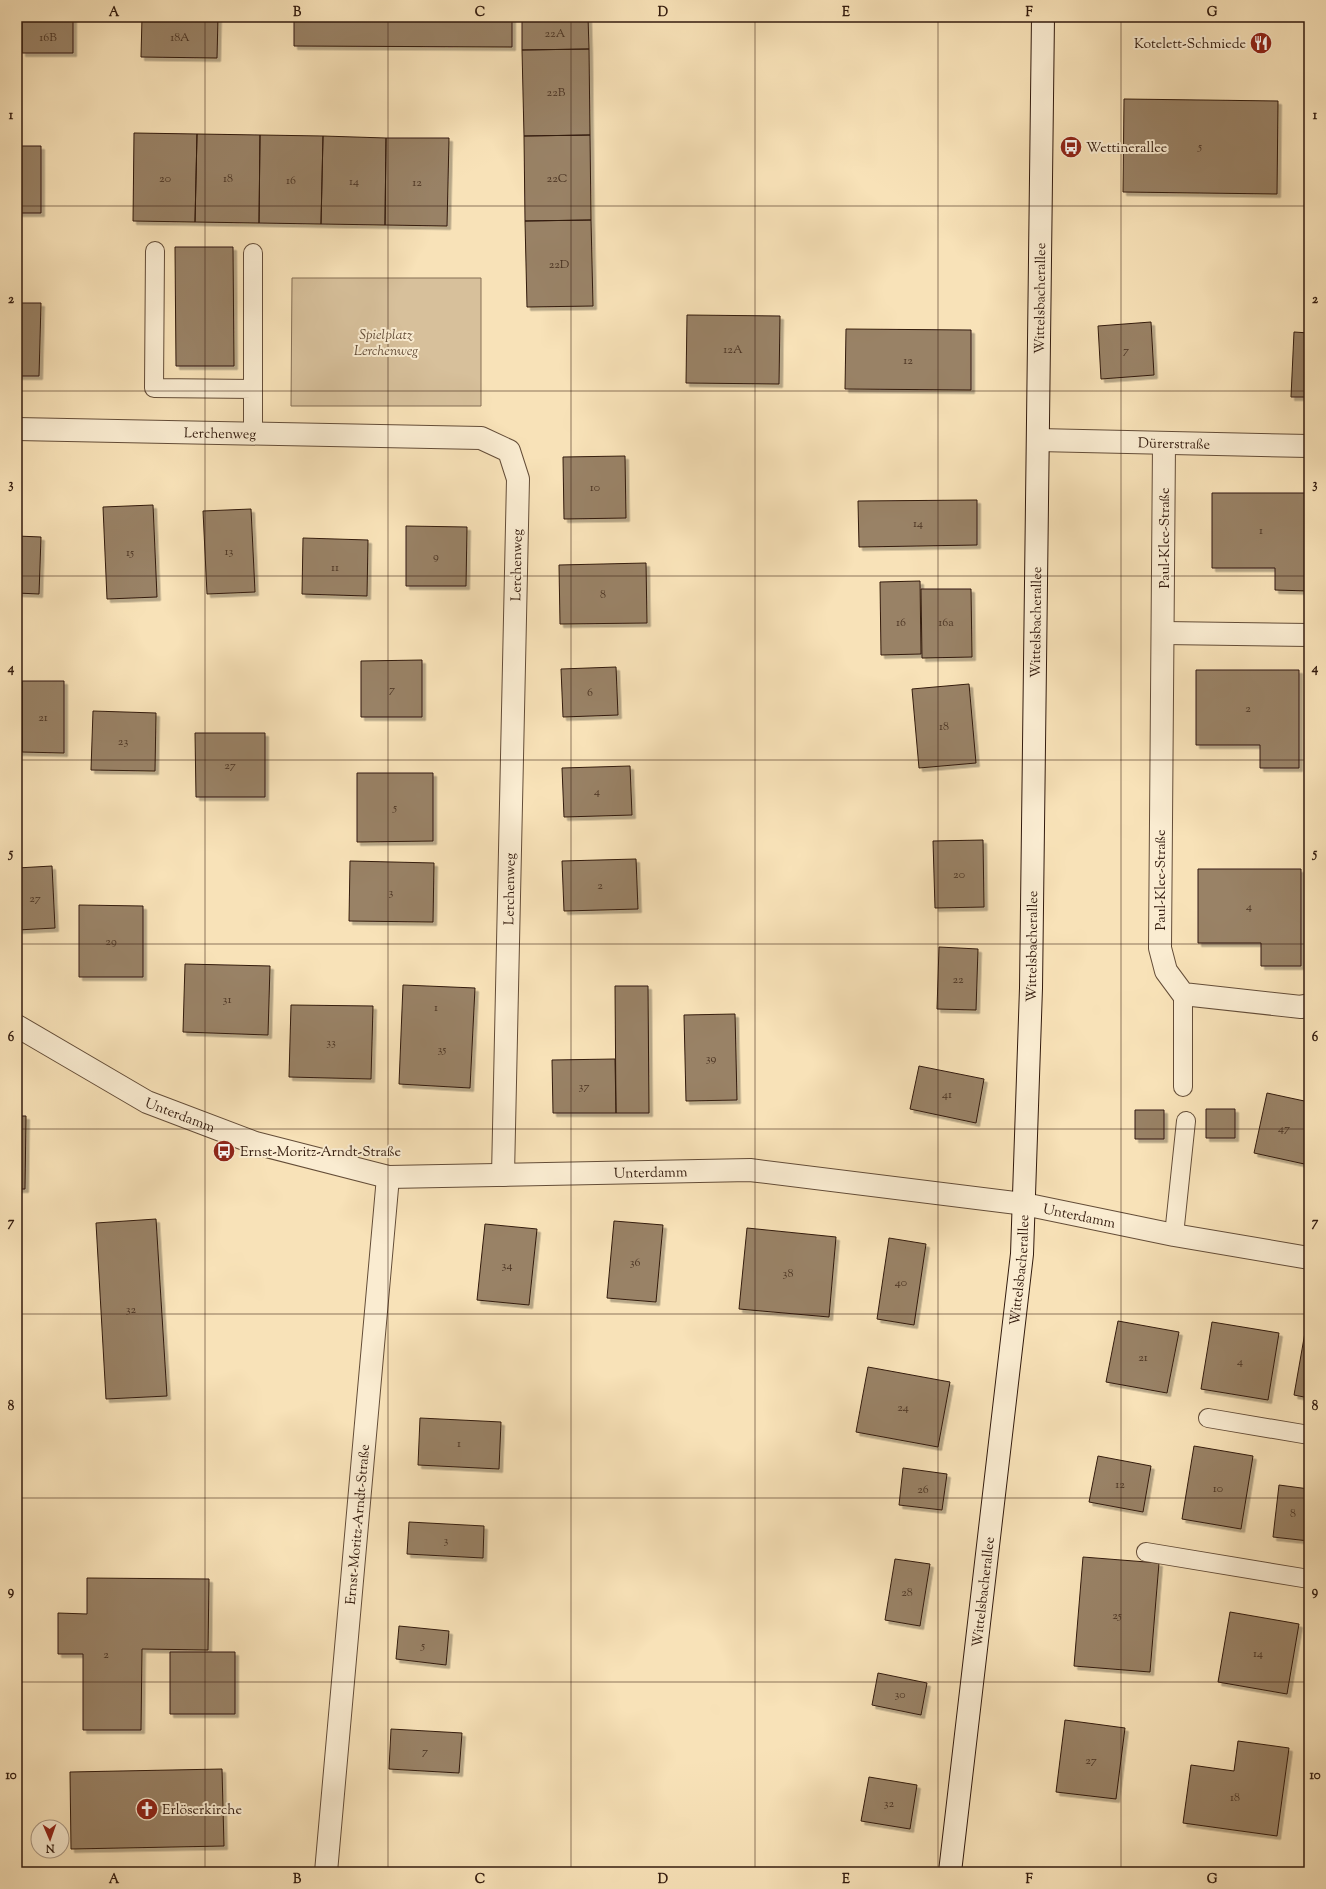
<svg xmlns="http://www.w3.org/2000/svg" width="1326" height="1889" viewBox="0 0 1326 1889" font-family="'Sorts Mill Goudy',serif">
  <style>
    .green { fill: #d7c09b; stroke: #856e54 }
    .building { fill: #998266; stroke: #331b0e; filter: url(#shadow) }
    .lines { fill: none; stroke-linecap: round; stroke-linejoin: round }
    .lane-casing { stroke: #644d38; stroke-width: 20 }
    .street-casing { stroke: #644d38; stroke-width: 24 }
    .secondary-casing { stroke: #331b0e; stroke-width: 24 }
    .lane { stroke: #faecd1; stroke-width: 18 }
    .street { stroke: #faecd1; stroke-width: 22 }
    .secondary { stroke: #faecd1; stroke-width: 22 }
    .grid { fill: none; stroke: #331b0e; stroke-width: 1; stroke-opacity: 0.55 }
    .labels { text-anchor: middle; stroke-width: 4; stroke-linejoin: round; paint-order: stroke }
    .number-label { font-size: 12px; fill: #4c3524 }
    .poi-label { font-size: 14px; fill: #331b0e; stroke: #faecd1; text-anchor: start }
    .street-label { font-size: 14px; fill: #331b0e; stroke: #faecd1 }
    .park-label { font-size: 14px; font-style: italic; fill: #644d38; stroke: #faecd1 }
    .neatline { fill: none; stroke: #331b0e; stroke-width: 1.5 }
    .grid-label { font-size: 13px; text-anchor: middle; font-weight: bold; fill: #331b0e }
  </style>
  <defs>
    <filter id="shadow"><feDropShadow dx="3.5" dy="3.5" stdDeviation="0" flood-color="#0004"/></filter>
  </defs>
  <rect width="100%" height="100%" fill="#f8e2b8"/>
  <filter id="stains"><feTurbulence type="fractalNoise" baseFrequency=".005" numOctaves="4"/><feColorMatrix values="0 0 0 0 .2 0 0 0 0 .09 0 0 0 0 .02 0 0 0 .5 -.17"/></filter>
  <radialGradient id="worn" r=".72"><stop offset=".6" stop-color="#630" stop-opacity="0"/><stop offset="1" stop-color="#630" stop-opacity=".3"/></radialGradient>
  <!-- green -->
  <path class="green" d="M 292,278 L 481,278 L 481,406 L 291,406 Z"/>
  <!-- building -->
  <path class="building" d="M 30,17 L 73,17 L 73,53 L 22,53 L 22,21 L 30,20 Z
    M 142,17 L 218,17 L 217,58 L 141,57 Z
    M 294,17 L 512,18 L 512,47 L 294,46 Z
    M 522,17 L 588,17 L 589,49 L 522,50 Z
    M 589,49 L 590,135 L 524,136 L 522,50 Z
    M 1124,99 L 1278,101 L 1277,194 L 1123,192 Z
    M 134,133 L 197,134 L 195,222 L 133,221 Z
    M 197,134 L 260,135 L 259,223 L 195,222 Z
    M 260,135 L 323,136 L 321,224 L 259,223 Z
    M 590,135 L 591,220 L 525,221 L 524,136 Z
    M 323,136 L 386,138 L 385,225 L 321,224 Z
    M 386,138 L 449,138 L 447,226 L 385,225 Z
    M 17,146 L 41,146 L 41,213 L 17,213 Z
    M 591,220 L 593,306 L 527,307 L 525,221 Z
    M 175,247 L 233,247 L 234,366 L 176,366 Z
    M 17,303 L 41,303 L 39,376 L 17,376 Z
    M 687,315 L 780,316 L 779,384 L 686,383 Z
    M 1151,322 L 1154,375 L 1101,379 L 1098,326 Z
    M 846,329 L 971,330 L 971,390 L 845,389 Z
    M 1294,332 L 1309,333 L 1309,397 L 1291,397 Z
    M 625,456 L 626,518 L 564,519 L 563,457 Z
    M 1212,493 L 1309,493 L 1309,591 L 1275,590 L 1275,568 L 1212,568 Z
    M 977,500 L 977,545 L 859,547 L 858,501 Z
    M 153,505 L 157,597 L 107,599 L 103,507 Z
    M 251,509 L 255,592 L 207,594 L 203,511 Z
    M 406,526 L 467,527 L 466,586 L 406,586 Z
    M 17,536 L 41,537 L 39,594 L 17,593 Z
    M 303,538 L 368,540 L 367,596 L 302,594 Z
    M 646,563 L 647,623 L 560,624 L 559,565 Z
    M 920,581 L 921,654 L 881,655 L 880,582 Z
    M 921,589 L 971,589 L 972,657 L 922,658 Z
    M 422,660 L 422,717 L 361,717 L 361,661 Z
    M 616,667 L 618,715 L 563,717 L 561,669 Z
    M 1196,670 L 1299,670 L 1299,768 L 1260,768 L 1260,745 L 1196,745 Z
    M 17,681 L 22,681 L 22,752 L 17,752 Z
    M 22,681 L 64,681 L 64,753 L 22,752 Z
    M 969,684 L 976,763 L 919,768 L 912,689 Z
    M 93,711 L 156,713 L 155,771 L 91,770 Z
    M 195,733 L 265,733 L 265,797 L 196,797 Z
    M 630,766 L 632,815 L 564,817 L 562,768 Z
    M 357,773 L 433,773 L 433,841 L 357,842 Z
    M 983,840 L 984,907 L 935,908 L 933,841 Z
    M 636,859 L 638,909 L 564,911 L 562,861 Z
    M 350,861 L 434,863 L 433,922 L 349,921 Z
    M 52,866 L 55,928 L 17,930 L 17,868 Z
    M 1198,869 L 1301,869 L 1301,966 L 1261,966 L 1261,943 L 1198,943 Z
    M 79,905 L 143,906 L 143,977 L 79,977 Z
    M 939,947 L 978,949 L 976,1010 L 937,1009 Z
    M 185,964 L 270,966 L 268,1035 L 183,1032 Z
    M 403,985 L 475,988 L 470,1088 L 399,1084 Z
    M 615,986 L 648,986 L 649,1113 L 616,1113 Z
    M 291,1005 L 373,1006 L 371,1079 L 289,1077 Z
    M 735,1014 L 737,1100 L 686,1101 L 684,1015 Z
    M 615,1059 L 616,1113 L 553,1113 L 552,1060 Z
    M 919,1066 L 984,1079 L 976,1123 L 910,1109 Z
    M 1267,1093 L 1309,1102 L 1309,1165 L 1254,1153 Z
    M 1206,1109 L 1235,1109 L 1235,1138 L 1206,1138 Z
    M 1135,1110 L 1164,1110 L 1164,1139 L 1135,1139 Z
    M 17,1116 L 26,1116 L 25,1189 L 17,1189 Z
    M 156,1219 L 167,1396 L 106,1399 L 96,1223 Z
    M 614,1221 L 663,1225 L 656,1302 L 607,1298 Z
    M 485,1224 L 537,1229 L 529,1305 L 477,1300 Z
    M 747,1228 L 836,1237 L 829,1317 L 739,1309 Z
    M 889,1238 L 926,1244 L 914,1325 L 877,1319 Z
    M 1118,1321 L 1179,1332 L 1167,1393 L 1106,1382 Z
    M 1307,1321 L 1309,1321 L 1309,1398 L 1294,1395 Z
    M 1212,1322 L 1279,1333 L 1268,1400 L 1201,1389 Z
    M 868,1367 L 950,1382 L 938,1447 L 856,1432 Z
    M 420,1418 L 501,1422 L 499,1469 L 418,1465 Z
    M 1194,1446 L 1253,1456 L 1241,1529 L 1182,1519 Z
    M 1098,1456 L 1151,1466 L 1143,1512 L 1089,1502 Z
    M 903,1468 L 947,1474 L 942,1510 L 899,1505 Z
    M 1279,1485 L 1309,1489 L 1309,1541 L 1273,1537 Z
    M 409,1522 L 484,1526 L 483,1558 L 407,1554 Z
    M 1083,1557 L 1159,1563 L 1150,1672 L 1074,1666 Z
    M 895,1559 L 930,1564 L 920,1626 L 885,1620 Z
    M 87,1578 L 209,1579 L 208,1650 L 142,1649 L 141,1730 L 83,1730 L 83,1654 L 58,1654 L 58,1613 L 87,1614 Z
    M 1230,1612 L 1299,1624 L 1287,1694 L 1218,1682 Z
    M 399,1626 L 449,1631 L 446,1665 L 396,1659 Z
    M 170,1652 L 235,1652 L 235,1714 L 170,1714 Z
    M 878,1673 L 927,1683 L 921,1715 L 872,1705 Z
    M 1065,1720 L 1125,1728 L 1116,1799 L 1056,1792 Z
    M 391,1729 L 462,1733 L 459,1773 L 389,1769 Z
    M 1238,1741 L 1289,1748 L 1277,1836 L 1183,1823 L 1191,1765 L 1234,1771 Z
    M 222,1769 L 224,1846 L 71,1849 L 70,1772 Z
    M 869,1777 L 917,1785 L 910,1829 L 861,1821 Z"/>
  <g class="lines">
    <!-- lane casing -->
    <g class="lane-casing">
      <path id="lane" d="M 155,251 L 154,388 L 253,389
        M 253,253 L 253,434
        M 1183,994 L 1183,1087
        M 1174,1235 L 1186,1121
        M 1208,1418 L 1309,1435
        M 1146,1552 L 1309,1579"/>
    </g>
    <!-- street casing -->
    <g class="street-casing">
      <g id="street">
        <path id="s1" d="M 17,429 L 481,438 L 509,451 L 518,479 L 503,1175"/>
        <path id="s2" d="M 1038,440 L 1309,446"/>
        <path d="M 1164,444 L 1160,948 L 1166,971 L 1183,994 L 1301,1007 L 1309,1005"/>
        <path d="M 1164,633 L 1309,635"/>
        <path id="s3" d="M 17,1026 L 147,1102 L 255,1143 L 388,1177 L 750,1170 L 1024,1204 L 1174,1235 L 1309,1258"/>
        <path id="s4" d="M 326,1872 L 388,1177"/>
      </g>
    </g>
    <!-- secondary casing -->
    <g class="secondary-casing">
      <g id="secondary">
        <path id="s5" d="M 950,1872 L 1022,1254 L 1031,988 L 1043,17"/>
      </g>
    </g>
    <!-- lane -->
    <use href="#lane" class="lane"/>
    <!-- street -->
    <use href="#street" class="street"/>
    <!-- secondary -->
    <use href="#secondary" class="secondary"/>
  </g>
  <!-- grid -->
  <path class="grid" d="M 205,17 L 205,1872M 388,17 L 388,1872M 571,17 L 571,1872M 755,17 L 755,1872M 938,17 L 938,1872M 1121,17 L 1121,1872M 17,206 L 1309,206M 17,391 L 1309,391M 17,576 L 1309,576M 17,760 L 1309,760M 17,944 L 1309,944M 17,1129 L 1309,1129M 17,1314 L 1309,1314M 17,1498 L 1309,1498M 17,1682 L 1309,1682"/>
  <!-- icons -->
  <defs>
    <g id="restaurant-disc" transform="scale(1.15)"><circle r="9.5" fill="#8f2418" stroke="#faecd1"/><path d="M-5-6h1v4h1v-4h1v4h1v-4h1v5L-1.5 .5V6h-2V.5L-5-1ZM5-6V6H3V1.5H1.5Q1.5-4 5-6Z" fill="#fff"/></g>
    <g id="bus-disc" transform="scale(1.15)"><circle r="9.5" fill="#8f2418" stroke="#faecd1"/><path d="M-5-6H5V4H4V6H2V4H-2V6H-4V4H-5ZM-3.5-4V0h7V-4ZM-3.5 1.2v1.5H-2V1.2ZM2 1.2v1.5H3.5V1.2Z" fill="#fff"/></g>
    <g id="church-disc" transform="scale(1.15)"><circle r="9.5" fill="#8f2418" stroke="#faecd1"/><path d="M-1.2-6h2.4v3.5h3.3v2.4h-3.3V6h-2.4V-.1h-3.3v-2.4h3.3Z" fill="#fff"/></g>
  </defs>
  <g fill-rule="evenodd">
    <use href="#restaurant-disc" x="1261" y="43"/>
    <use href="#bus-disc" x="1071" y="147"/>
    <use href="#bus-disc" x="224" y="1151"/>
    <use href="#church-disc" x="147" y="1809"/>
  </g>
  <g class="labels">
    <!-- number labels -->
    <g class="number-label">
      <text x="555" y="37">22A</text>
      <text x="48" y="41">16B</text>
      <text x="180" y="41">18A</text>
      <text x="556" y="96">22B</text>
      <text x="1200" y="150">5</text>
      <text x="165" y="182">20</text>
      <text x="228" y="182">18</text>
      <text x="557" y="182">22C</text>
      <text x="291" y="184">16</text>
      <text x="354" y="185">14</text>
      <text x="417" y="186">12</text>
      <text x="559" y="268">22D</text>
      <text x="733" y="353">12A</text>
      <text x="1126" y="354">7</text>
      <text x="908" y="364">12</text>
      <text x="595" y="491">10</text>
      <text x="918" y="527">14</text>
      <text x="1261" y="534">1</text>
      <text x="229" y="555">13</text>
      <text x="130" y="556">15</text>
      <text x="436" y="560">9</text>
      <text x="335" y="571">11</text>
      <text x="603" y="598">8</text>
      <text x="901" y="626">16</text>
      <text x="946" y="626">16a</text>
      <text x="392" y="693">7</text>
      <text x="590" y="696">6</text>
      <text x="1248" y="712">2</text>
      <text x="43" y="721">21</text>
      <text x="944" y="730">18</text>
      <text x="123" y="745">23</text>
      <text x="230" y="769">27</text>
      <text x="597" y="795">4</text>
      <text x="395" y="811">5</text>
      <text x="959" y="878">20</text>
      <text x="600" y="889">2</text>
      <text x="391" y="896">3</text>
      <text x="35" y="902">27</text>
      <text x="1249" y="910">4</text>
      <text x="111" y="945">29</text>
      <text x="958" y="983">22</text>
      <text x="227" y="1003">31</text>
      <text x="436" y="1011">1</text>
      <text x="331" y="1046">33</text>
      <text x="442" y="1053">35</text>
      <text x="711" y="1062">39</text>
      <text x="584" y="1090">37</text>
      <text x="947" y="1098">41</text>
      <text x="1284" y="1132">47</text>
      <text x="635" y="1266">36</text>
      <text x="507" y="1269">34</text>
      <text x="788" y="1277">38</text>
      <text x="901" y="1286">40</text>
      <text x="131" y="1313">32</text>
      <text x="1143" y="1361">21</text>
      <text x="1240" y="1365">4</text>
      <text x="903" y="1411">24</text>
      <text x="459" y="1447">1</text>
      <text x="1120" y="1488">12</text>
      <text x="1218" y="1492">10</text>
      <text x="923" y="1493">26</text>
      <text x="1293" y="1517">8</text>
      <text x="446" y="1544">3</text>
      <text x="907" y="1596">28</text>
      <text x="1117" y="1619">25</text>
      <text x="423" y="1649">5</text>
      <text x="1258" y="1657">14</text>
      <text x="106" y="1658">2</text>
      <text x="900" y="1698">30</text>
      <text x="425" y="1755">7</text>
      <text x="1091" y="1764">27</text>
      <text x="1235" y="1801">18</text>
      <text x="889" y="1807">32</text>
    </g>
    <!-- poi labels -->
    <g class="poi-label">
      <text x="1246" y="48" text-anchor="end">Kotelett-Schmiede</text>
      <text x="1086" y="152">Wettinerallee</text>
      <text x="240" y="1156">Ernst-Moritz-Arndt-Straße</text>
      <text x="162" y="1814">Erlöserkirche</text>
    </g>
    <!-- street labels -->
    <g class="street-label">
      <text dy="5" stroke="none"><textPath href="#s5" startOffset="1578">Wittelsbacherallee</textPath></text>
      <text dy="5" stroke="none"><textPath href="#s1" startOffset="203">Lerchenweg</textPath></text>
      <text dy="5" stroke="none"><textPath href="#s2" startOffset="136">Dürerstraße</textPath></text>
      <text transform="translate(1164 538) rotate(-90)" y="5">Paul-Klee-Straße</text>
      <text transform="translate(516 565) rotate(-89)" y="5">Lerchenweg</text>
      <text dy="5" stroke="none"><textPath href="#s5" startOffset="1254">Wittelsbacherallee</textPath></text>
      <text transform="translate(1160 880) rotate(-90)" y="5">Paul-Klee-Straße</text>
      <text transform="translate(509 889) rotate(-89)" y="5">Lerchenweg</text>
      <text dy="5" stroke="none"><textPath href="#s5" startOffset="930">Wittelsbacherallee</textPath></text>
      <text dy="5" stroke="none"><textPath href="#s3" startOffset="186">Unterdamm</textPath></text>
      <text dy="5" stroke="none"><textPath href="#s3" startOffset="666">Unterdamm</textPath></text>
      <text dy="5" stroke="none"><textPath href="#s3" startOffset="1098">Unterdamm</textPath></text>
      <text dy="5" stroke="none"><textPath href="#s5" startOffset="606">Wittelsbacherallee</textPath></text>
      <text dy="5" stroke="none"><textPath href="#s4" startOffset="349">Ernst-Moritz-Arndt-Straße</textPath></text>
      <text dy="5" stroke="none"><textPath href="#s5" startOffset="282">Wittelsbacherallee</textPath></text>
    </g>
    <!-- park labels -->
    <g class="park-label">
      <text x="386" y="339">Spielplatz<tspan x="386" dy="16">Lerchenweg</tspan></text>
    </g>
  </g>
  <!-- margin -->
  <rect width="1326" height="1889" fill="none" stroke="#f8e2b8" stroke-width="44"/>
  <!-- north arrow -->
  <g transform="translate(50 1839) rotate(178)"><circle r="19" fill="#faecd1" stroke="#aa9883"/>
  <path d="M0-3L7 15L0 10L-7 15Z" fill="#8f2418"/>
  <text y="-6" font-size="11" font-weight="bold" text-anchor="middle" fill="#331b0e">N</text>
  </g>
  <rect x="22" y="22" width="1282" height="1845" class="neatline"/>
  <g class="grid-label">
    <text x="114" y="16">A</text>
    <text x="297" y="16">B</text>
    <text x="480" y="16">C</text>
    <text x="663" y="16">D</text>
    <text x="846" y="16">E</text>
    <text x="1029" y="16">F</text>
    <text x="1212" y="16">G</text>
    <text x="11" y="119">1</text>
    <text x="1315" y="119">1</text>
    <text x="11" y="303">2</text>
    <text x="1315" y="303">2</text>
    <text x="11" y="488">3</text>
    <text x="1315" y="488">3</text>
    <text x="11" y="672">4</text>
    <text x="1315" y="672">4</text>
    <text x="11" y="857">5</text>
    <text x="1315" y="857">5</text>
    <text x="11" y="1041">6</text>
    <text x="1315" y="1041">6</text>
    <text x="11" y="1226">7</text>
    <text x="1315" y="1226">7</text>
    <text x="11" y="1410">8</text>
    <text x="1315" y="1410">8</text>
    <text x="11" y="1595">9</text>
    <text x="1315" y="1595">9</text>
    <text x="11" y="1779">10</text>
    <text x="1315" y="1779">10</text>
    <text x="114" y="1883">A</text>
    <text x="297" y="1883">B</text>
    <text x="480" y="1883">C</text>
    <text x="663" y="1883">D</text>
    <text x="846" y="1883">E</text>
    <text x="1029" y="1883">F</text>
    <text x="1212" y="1883">G</text>
  </g>
  <rect width="100%" height="100%" filter="url(#stains)"/>
  <rect width="100%" height="100%" fill="url(#worn)"/>
</svg>
